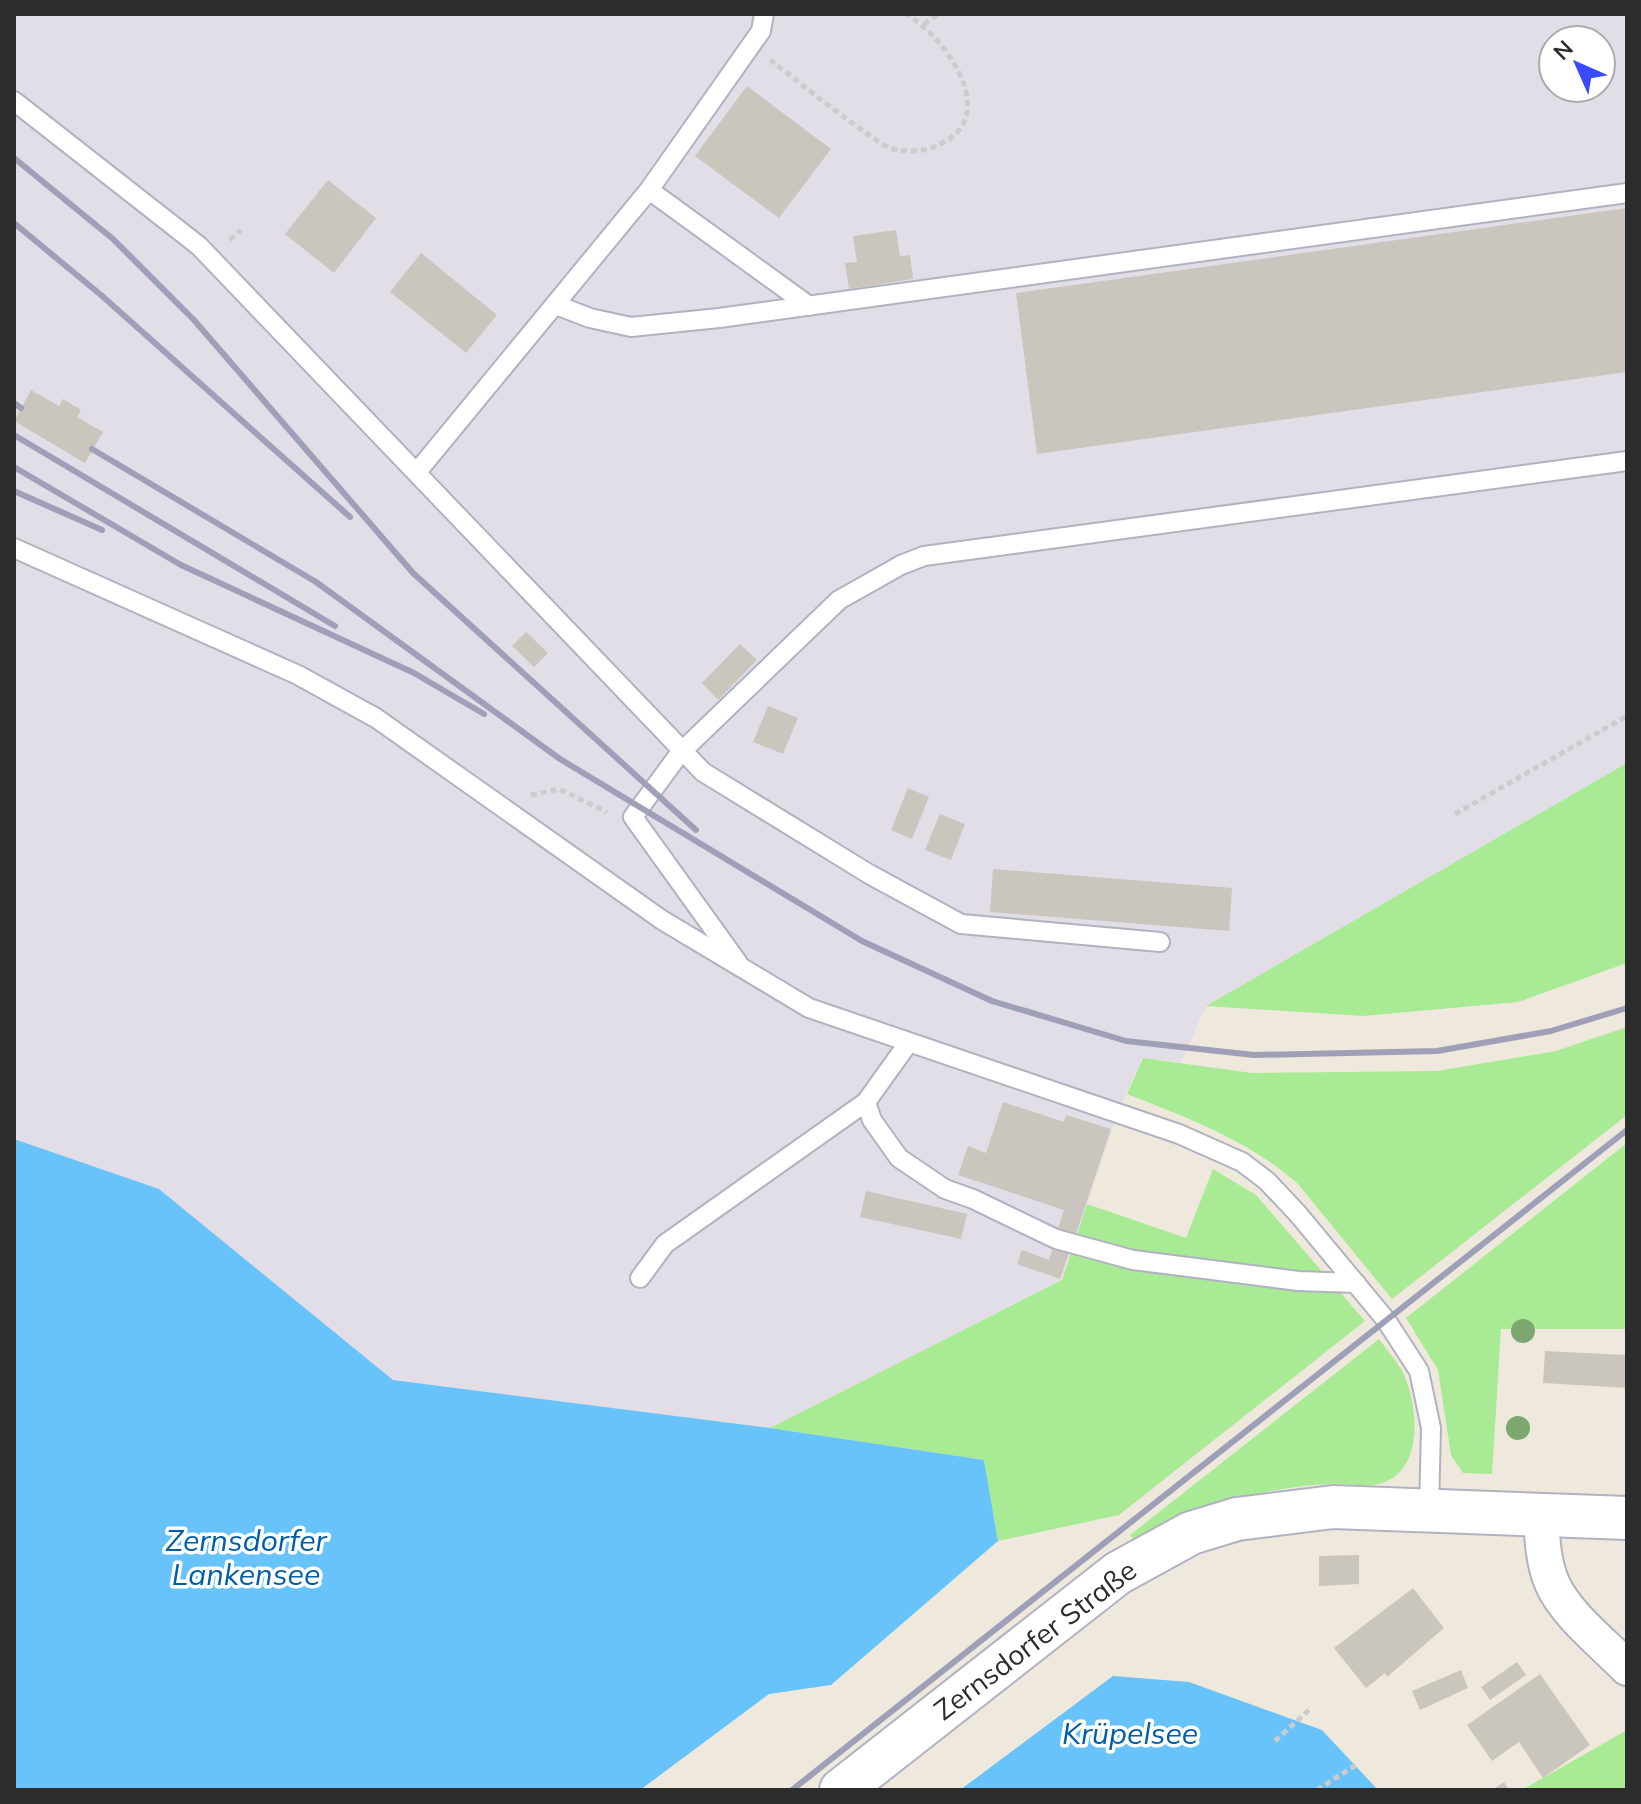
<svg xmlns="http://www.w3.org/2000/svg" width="1641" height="1804" viewBox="0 0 1641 1804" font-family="Mulish,sans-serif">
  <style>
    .industrial { fill: #e1dee7; fill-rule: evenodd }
    .green { fill: #a9ea95 }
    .water { fill: #67c3fa }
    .building { fill: #cac6bd }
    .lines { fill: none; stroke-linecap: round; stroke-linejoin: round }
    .service-casing { stroke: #b1b2c1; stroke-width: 22 }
    .minor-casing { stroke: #b1b2c1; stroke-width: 38 }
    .tertiary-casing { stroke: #b1b2c1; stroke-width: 46 }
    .path { stroke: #ccc; stroke-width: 5; stroke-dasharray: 6 4; stroke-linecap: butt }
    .service { stroke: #fff; stroke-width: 18 }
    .minor { stroke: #fff; stroke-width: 34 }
    .tertiary { stroke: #fff; stroke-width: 42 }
    .rail { stroke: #9fa0b8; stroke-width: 6 }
    .tree { fill: #7ca76e }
    .labels { text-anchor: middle; stroke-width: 7; stroke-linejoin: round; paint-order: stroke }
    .street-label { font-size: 28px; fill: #2c2c2c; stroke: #fff }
    .water-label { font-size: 30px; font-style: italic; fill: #015eab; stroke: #fff }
  </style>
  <rect width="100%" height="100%" fill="#efe9dd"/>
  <!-- industrial -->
  <path class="industrial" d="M 14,14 L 1627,14 L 1627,763 L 1206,1006 L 1181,1062 L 1142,1058 L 1118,1112 L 1061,1280 L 770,1428 L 393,1380 L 159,1189 L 14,1139 ZM 1553,40 L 1601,40 L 1601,88 L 1553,88 Z"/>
  <!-- green -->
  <path class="green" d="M 1627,763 L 1627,963 L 1518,1002 L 1363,1016 L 1206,1006 Z
    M 1627,1027 L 1627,1115 L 1392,1299 L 1298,1184 C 1248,1140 1188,1118 1127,1094 L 1143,1058 L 1252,1073 L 1437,1071 L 1556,1051 Z
    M 1627,1143 L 1627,1329 L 1501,1329 L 1492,1474 L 1463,1473 L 1451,1455 L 1438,1370 L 1406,1318 Z
    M 1213,1169 L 1256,1195 L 1365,1321 L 1119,1515 L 998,1541 L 984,1460 L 770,1428 L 1062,1280 L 1087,1204 L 1186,1238 Z
    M 1379,1339 C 1386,1349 1395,1359 1401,1369 C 1418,1400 1426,1469 1382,1483 C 1365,1488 1350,1483 1333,1484 C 1305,1485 1276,1489 1249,1496 C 1208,1505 1173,1524 1136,1542 L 1130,1535 Z
    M 1627,1730 L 1627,1790 L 1522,1790 Z"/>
  <!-- water -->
  <path class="water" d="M 14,1139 L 159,1189 L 393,1380 L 770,1428 L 984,1460 L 998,1541 L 831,1685 L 769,1694 L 640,1790 L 14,1790 Z
    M 1113,1676 L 1189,1682 L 1322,1730 L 1378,1790 L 960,1790 Z"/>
  <!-- building -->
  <path class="building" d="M 747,86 L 831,149 L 779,218 L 695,156 Z
    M 328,180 L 376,218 L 334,273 L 285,234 Z
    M 1627,208 L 1627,372 L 1037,454 L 1016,293 Z
    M 896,230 L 900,256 L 910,255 L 913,279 L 849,289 L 845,263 L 857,262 L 853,236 Z
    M 421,253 L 497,315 L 466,353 L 390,292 Z
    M 31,390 L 59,406 L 63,399 L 81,410 L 77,417 L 103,432 L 85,463 L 14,421 Z
    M 526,632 L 548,653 L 534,667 L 512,646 Z
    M 740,644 L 757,660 L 718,700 L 702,683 Z
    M 768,706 L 798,718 L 783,754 L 753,742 Z
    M 908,788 L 929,797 L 912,839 L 891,830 Z
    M 940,814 L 965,824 L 951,860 L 925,850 Z
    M 993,869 L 1232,888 L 1229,931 L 990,912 Z
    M 1003,1102 L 1064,1122 L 1066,1115 L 1111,1129 L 1075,1237 L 1057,1231 L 1064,1210 L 958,1175 L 968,1146 L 986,1153 Z
    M 866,1191 L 967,1214 L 961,1239 L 860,1217 Z
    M 1053,1247 L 1069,1253 L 1060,1279 L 1017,1264 L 1022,1250 L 1049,1260 Z
    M 1545,1351 L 1627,1355 L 1627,1388 L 1543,1383 Z
    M 1359,1555 L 1359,1584 L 1319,1586 L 1319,1556 Z
    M 1413,1588 L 1444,1628 L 1387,1677 L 1385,1673 L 1366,1688 L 1334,1648 Z
    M 1517,1662 L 1526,1675 L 1490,1700 L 1481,1687 Z
    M 1461,1670 L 1468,1688 L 1420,1710 L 1412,1691 Z
    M 1540,1674 L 1590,1745 L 1543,1778 L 1519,1742 L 1492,1761 L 1467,1725 Z
    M 1504,1782 L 1509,1790 L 1492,1790 Z"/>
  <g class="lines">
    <!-- service casing -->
    <g class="service-casing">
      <path id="service" d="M 14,101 L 199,246 L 703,772 L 869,874 L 961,924 L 1160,942
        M 649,190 L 809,306
        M 556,305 L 590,318 L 631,327 L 719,318 L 1627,193
        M 417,472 L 649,190 L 761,31 L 764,14
        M 14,548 L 298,675 L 376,718 L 662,920 L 809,1008 L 1179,1134 L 1242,1162 L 1267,1181 L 1298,1214 L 1386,1320 L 1419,1371 L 1431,1428 L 1429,1511
        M 738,963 L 633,817 L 680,753 L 839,600 L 901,565 L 924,556 L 1627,461
        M 909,1042 L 866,1102 L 872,1120 L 899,1158 L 945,1189 L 973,1199 L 1056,1239 L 1133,1260 L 1298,1281 L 1356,1283
        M 640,1278 L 665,1244 L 866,1102"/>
    </g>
    <!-- minor casing -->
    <g class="minor-casing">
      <path id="minor" d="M 1541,1515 C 1542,1537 1543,1562 1552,1583 C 1566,1615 1603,1643 1627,1668"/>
    </g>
    <!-- tertiary casing -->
    <g class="tertiary-casing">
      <path id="tertiary" d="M 841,1790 L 1118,1573 L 1191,1533 L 1237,1519 L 1333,1507 L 1627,1518"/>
    </g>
    <!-- path -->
    <path class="path" d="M 924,24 L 939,14
      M 770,60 C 789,74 878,146 893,149 C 914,153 928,151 946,141 C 999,110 942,34 906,14
      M 230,240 L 241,230
      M 531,795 L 559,789 L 607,812
      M 1455,814 L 1627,716
      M 1275,1741 L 1309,1710
      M 1317,1790 L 1359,1763"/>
    <!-- service -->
    <use href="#service" class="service"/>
    <!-- minor -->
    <use href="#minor" class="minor"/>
    <!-- tertiary -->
    <use href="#tertiary" class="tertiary"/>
    <!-- rail -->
    <path class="rail" d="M 14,158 L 113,239 L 194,320 L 413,573 L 696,830
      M 14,223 L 101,295 L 350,517
      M 14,403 L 21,408
      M 14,435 L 335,626
      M 92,449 L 316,582 L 560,759 L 862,941 L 992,1001 L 1126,1041 L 1254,1055 L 1437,1051 L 1551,1031 L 1627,1008
      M 14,467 L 181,565 L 414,673 L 484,714
      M 14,491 L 102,530
      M 792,1790 L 1627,1130"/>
  </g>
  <!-- trees -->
  <g class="tree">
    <circle cx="1523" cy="1331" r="12"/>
    <circle cx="1518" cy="1428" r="12"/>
  </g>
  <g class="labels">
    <!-- street labels -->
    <g class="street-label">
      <text transform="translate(1035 1640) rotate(-37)" y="10">Zernsdorfer Straße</text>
    </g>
    <!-- water labels -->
    <g class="water-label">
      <text x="246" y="1551">Zernsdorfer<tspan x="246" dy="34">Lankensee</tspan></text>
      <text x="1130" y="1744">Krüpelsee</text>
    </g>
  </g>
  <!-- border -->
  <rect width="1641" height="1804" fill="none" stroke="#2c2c2c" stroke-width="32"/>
  <!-- north arrow -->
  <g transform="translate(1577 64) rotate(315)"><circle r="38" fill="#ffffff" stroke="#ababab" stroke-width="2"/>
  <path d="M0-6L14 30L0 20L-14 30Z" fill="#3a4aff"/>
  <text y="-12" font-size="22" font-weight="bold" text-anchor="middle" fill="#2c2c2c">N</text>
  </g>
</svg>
